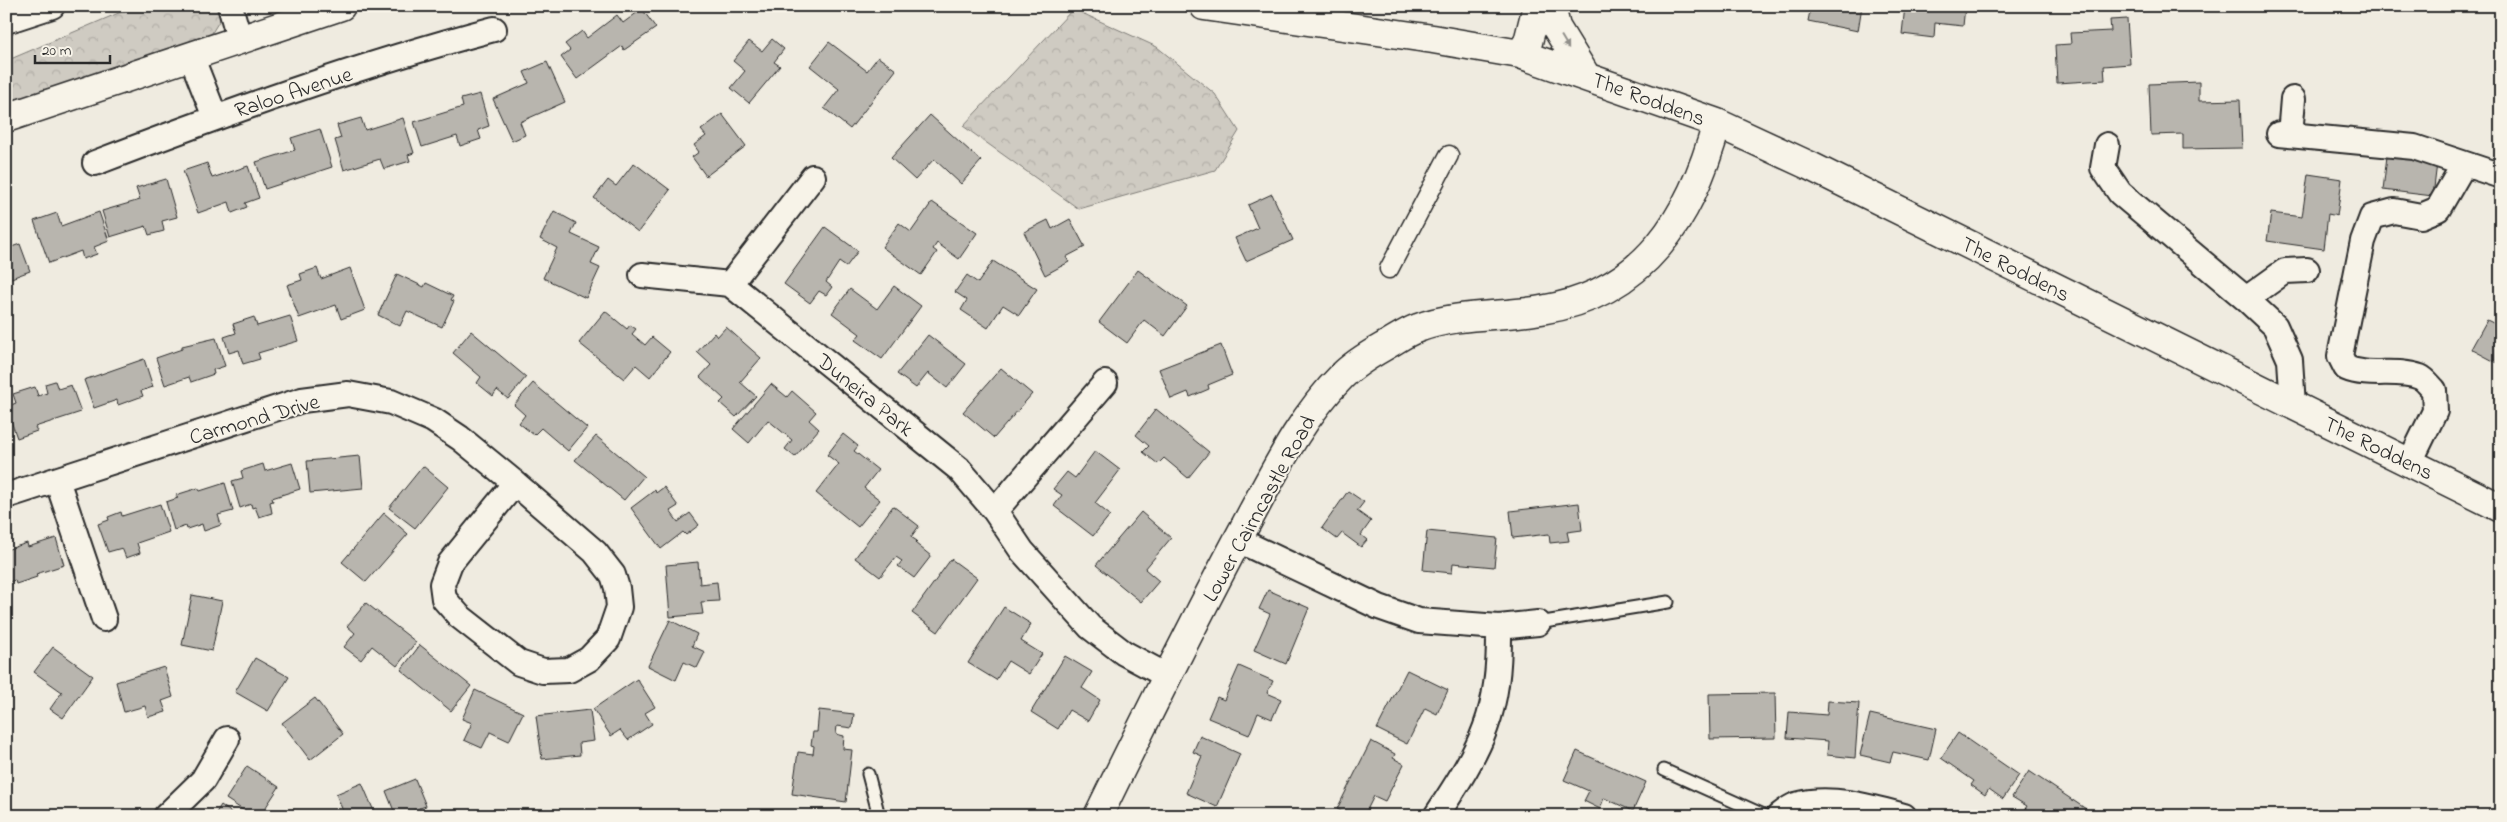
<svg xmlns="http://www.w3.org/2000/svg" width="2507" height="822" viewBox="0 0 2507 822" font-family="'Indie Flower',sans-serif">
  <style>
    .forest { fill: url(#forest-crowns); stroke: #7d7b76 }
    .building { fill: #b8b5ae; stroke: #2b2b2b }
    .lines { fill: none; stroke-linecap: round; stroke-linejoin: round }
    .service-casing { stroke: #2b2b2b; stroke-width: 15 }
    .pedestrian-casing { stroke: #2b2b2b; stroke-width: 21 }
    .minor-casing { stroke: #2b2b2b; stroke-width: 28 }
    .tertiary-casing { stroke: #2b2b2b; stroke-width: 31 }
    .service { stroke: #f7f3e8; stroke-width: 11 }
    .pedestrian { stroke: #f7f3e8; stroke-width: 18 }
    .minor { stroke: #f7f3e8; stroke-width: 24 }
    .tertiary { stroke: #f7f3e8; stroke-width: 28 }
    .oneway { fill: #918f8a }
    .labels { text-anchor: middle; stroke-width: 4; stroke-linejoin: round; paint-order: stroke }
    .street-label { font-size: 22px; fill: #2b2b2b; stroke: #f7f3e8 }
  </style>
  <defs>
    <pattern id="forest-crowns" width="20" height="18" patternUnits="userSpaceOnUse" patternTransform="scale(1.25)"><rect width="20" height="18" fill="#cfcbc2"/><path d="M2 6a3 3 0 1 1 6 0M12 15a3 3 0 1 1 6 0" fill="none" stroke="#b2aea7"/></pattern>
  </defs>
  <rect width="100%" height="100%" fill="#efebe0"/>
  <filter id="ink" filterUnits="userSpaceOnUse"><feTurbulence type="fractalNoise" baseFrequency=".02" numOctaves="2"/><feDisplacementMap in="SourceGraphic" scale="10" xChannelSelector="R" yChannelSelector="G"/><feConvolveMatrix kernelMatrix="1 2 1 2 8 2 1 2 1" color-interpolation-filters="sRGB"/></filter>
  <g filter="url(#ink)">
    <!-- forest -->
    <path class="forest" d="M 135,6 L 218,6 L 221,18 L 210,36 L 6,105 L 6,61 Z
      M 1073,9 L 1157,47 L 1215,94 L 1239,131 L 1215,170 L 1079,209 L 963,126 Z"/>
    <!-- building -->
    <path class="building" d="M 1811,6 L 1862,6 L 1858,31 L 1808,21 Z
      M 1905,6 L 1965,6 L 1963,26 L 1935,23 L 1934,38 L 1902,34 Z
      M 642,9 L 656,28 L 624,50 L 622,46 L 577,79 L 561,57 L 570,50 L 565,44 L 582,31 L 587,38 L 617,15 L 623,23 Z
      M 2127,19 L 2130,64 L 2104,66 L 2105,80 L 2057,83 L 2055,45 L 2071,44 L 2070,33 L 2111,31 L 2110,20 Z
      M 772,39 L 784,49 L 774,62 L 780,66 L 749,103 L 731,88 L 745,71 L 733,61 L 749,41 L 762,51 Z
      M 829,42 L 867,71 L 878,57 L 896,70 L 850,129 L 824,108 L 839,89 L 810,66 Z
      M 547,62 L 565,102 L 520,122 L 525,135 L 512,141 L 493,99 L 529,83 L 524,72 Z
      M 2199,82 L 2199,101 L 2240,100 L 2242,148 L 2183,149 L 2183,134 L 2151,135 L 2149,84 Z
      M 480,94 L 489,126 L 478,130 L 481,139 L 460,146 L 457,136 L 422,147 L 414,122 L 463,107 L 461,99 Z
      M 722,114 L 746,146 L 706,176 L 692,157 L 699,152 L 694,145 L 706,136 L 701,130 Z
      M 930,115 L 981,161 L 961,184 L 934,159 L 915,180 L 891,158 Z
      M 361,118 L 365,130 L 403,118 L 414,153 L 408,155 L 410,161 L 384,169 L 380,159 L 344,170 L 335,140 L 341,138 L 337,125 Z
      M 320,129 L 332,167 L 265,189 L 256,162 L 295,150 L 291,138 Z
      M 2387,156 L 2437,163 L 2433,196 L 2383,190 Z
      M 207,163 L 212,178 L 248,166 L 259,198 L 245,203 L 247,207 L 232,213 L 229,202 L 198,213 L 183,171 Z
      M 634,163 L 670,190 L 638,232 L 594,198 L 608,180 L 616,186 Z
      M 2308,174 L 2342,179 L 2337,216 L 2328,214 L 2324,249 L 2267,241 L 2271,213 L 2302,217 Z
      M 166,179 L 177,217 L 162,221 L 164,231 L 149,235 L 146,226 L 110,237 L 102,211 L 140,200 L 136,188 Z
      M 1272,194 L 1293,240 L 1246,261 L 1235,238 L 1258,228 L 1248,205 Z
      M 932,202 L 977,233 L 959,259 L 937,243 L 933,249 L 937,252 L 921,275 L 882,247 L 899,223 L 911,232 Z
      M 554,211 L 576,223 L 571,234 L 599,247 L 591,264 L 600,268 L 586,298 L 543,278 L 557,248 L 540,239 Z
      M 99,212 L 109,241 L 94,247 L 97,254 L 83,259 L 81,251 L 49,263 L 34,221 L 57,213 L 61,226 Z
      M 1070,219 L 1085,247 L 1066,257 L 1069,262 L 1045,275 L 1024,232 L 1048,220 L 1052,229 Z
      M 825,227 L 858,251 L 846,267 L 839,262 L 826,282 L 832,287 L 826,295 L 819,291 L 810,303 L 784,284 Z
      M 20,244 L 30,271 L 6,280 L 6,249 Z
      M 993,261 L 1037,289 L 1019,315 L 1003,305 L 988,328 L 961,310 L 967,300 L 955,292 L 967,275 L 978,283 Z
      M 317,268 L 321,279 L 350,268 L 365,310 L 341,319 L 336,305 L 299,318 L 287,285 L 302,280 L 300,274 Z
      M 1138,270 L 1187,306 L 1165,336 L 1144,320 L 1127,343 L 1099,322 Z
      M 397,274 L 424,287 L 426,283 L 453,296 L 451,300 L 454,301 L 442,327 L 407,311 L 400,326 L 378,315 Z
      M 894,286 L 921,306 L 882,359 L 855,340 L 860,334 L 832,313 L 850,289 L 877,309 Z
      M 605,311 L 627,329 L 630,325 L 636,329 L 632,334 L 645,345 L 652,337 L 670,352 L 650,377 L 636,365 L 624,379 L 579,343 Z
      M 290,316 L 298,341 L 258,353 L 260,359 L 243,364 L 239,350 L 229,353 L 224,337 L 236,333 L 233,324 L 254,317 L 257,326 Z
      M 2487,320 L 2501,327 L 2501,365 L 2471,349 Z
      M 726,327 L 761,358 L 740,382 L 756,396 L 736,417 L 720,403 L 724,399 L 700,377 L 711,365 L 697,352 L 714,333 L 717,337 Z
      M 471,331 L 526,377 L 508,399 L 497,390 L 493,396 L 477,383 L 481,377 L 453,353 Z
      M 928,335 L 966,364 L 947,388 L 928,373 L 916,388 L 897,374 Z
      M 216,338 L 225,366 L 213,370 L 214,374 L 191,382 L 189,377 L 165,385 L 156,358 L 182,349 L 182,346 Z
      M 1221,345 L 1232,375 L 1208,385 L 1209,389 L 1190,397 L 1188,392 L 1171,399 L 1159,369 Z
      M 144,359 L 153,387 L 141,391 L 143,396 L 118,405 L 117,400 L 94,408 L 84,380 Z
      M 1001,368 L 1032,394 L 994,438 L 963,412 Z
      M 55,381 L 58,389 L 71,385 L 81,412 L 35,427 L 37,431 L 17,438 L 6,407 L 16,403 L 13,394 L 35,387 L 38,396 L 47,393 L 45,384 Z
      M 533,383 L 587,428 L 568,451 L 541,428 L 534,435 L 519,423 L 525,415 L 514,405 Z
      M 771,384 L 787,397 L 792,391 L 816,412 L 809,420 L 819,429 L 795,457 L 785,449 L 792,440 L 768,420 L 749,443 L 733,429 Z
      M 1156,409 L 1209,452 L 1188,478 L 1164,458 L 1158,464 L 1143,452 L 1149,446 L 1136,435 Z
      M 843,434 L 858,446 L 854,451 L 878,470 L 864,488 L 880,500 L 858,527 L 816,493 L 839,464 L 827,455 Z
      M 596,436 L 644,476 L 624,500 L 575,460 Z
      M 1095,451 L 1120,470 L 1095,503 L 1110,515 L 1093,536 L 1054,506 L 1062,495 L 1053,489 L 1067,472 L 1075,478 Z
      M 360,456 L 363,488 L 310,493 L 307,461 Z
      M 292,463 L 300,489 L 272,498 L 273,501 L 270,502 L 272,513 L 259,517 L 255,507 L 252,508 L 251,504 L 240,508 L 232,481 L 243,478 L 241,471 L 263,464 L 265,471 Z
      M 423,466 L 448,487 L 415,528 L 389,508 Z
      M 225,483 L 233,511 L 218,515 L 221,525 L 204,531 L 202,524 L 187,529 L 186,526 L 174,530 L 166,502 L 178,498 L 176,495 L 198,488 L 200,491 Z
      M 664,487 L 678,506 L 670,511 L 678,522 L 690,513 L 699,525 L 686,535 L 683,532 L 661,549 L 631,508 L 655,490 L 656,493 Z
      M 1348,491 L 1364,502 L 1357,511 L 1371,521 L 1361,535 L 1367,540 L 1361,547 L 1342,533 L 1337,539 L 1322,528 Z
      M 1579,503 L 1582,530 L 1567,532 L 1569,541 L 1550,543 L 1549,534 L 1513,538 L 1510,511 Z
      M 160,504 L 169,532 L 137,543 L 140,553 L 126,558 L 122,548 L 108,552 L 98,524 L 109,520 L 108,517 L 121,512 L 122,516 Z
      M 893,506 L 919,526 L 911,537 L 917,541 L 915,543 L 931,556 L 914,578 L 898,566 L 902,561 L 896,557 L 880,577 L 855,558 Z
      M 1141,512 L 1171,538 L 1145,569 L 1159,581 L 1141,602 L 1096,565 Z
      M 384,513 L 408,534 L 366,582 L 342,562 Z
      M 1427,531 L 1497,538 L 1494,567 L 1453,563 L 1452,573 L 1423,570 Z
      M 56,538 L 64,565 L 36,574 L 37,577 L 16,584 L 15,580 L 6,583 L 6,550 L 27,543 L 28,547 Z
      M 951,559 L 977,578 L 938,632 L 912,613 Z
      M 698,562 L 700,584 L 717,582 L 719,601 L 701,602 L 703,614 L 670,617 L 666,565 Z
      M 1268,590 L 1309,608 L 1286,664 L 1254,650 L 1270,614 L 1259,609 Z
      M 192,595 L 222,601 L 212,651 L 182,645 Z
      M 366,603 L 416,642 L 397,666 L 372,646 L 361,660 L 344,647 L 355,633 L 347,626 Z
      M 1004,607 L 1031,624 L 1021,641 L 1042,654 L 1029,674 L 1008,661 L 996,680 L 968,663 Z
      M 670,620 L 697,634 L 692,646 L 705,652 L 697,668 L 684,662 L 676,680 L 648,666 Z
      M 420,645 L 471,686 L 451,711 L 401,670 Z
      M 53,647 L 93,676 L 63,718 L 50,709 L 62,692 L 34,672 Z
      M 1065,656 L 1092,672 L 1082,688 L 1100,700 L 1088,721 L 1069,710 L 1058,729 L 1031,712 Z
      M 255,658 L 289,677 L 268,711 L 235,692 Z
      M 1239,666 L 1273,681 L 1267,693 L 1281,699 L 1272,719 L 1258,713 L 1249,735 L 1208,718 L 1217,697 L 1224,700 Z
      M 164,667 L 173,697 L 162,701 L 166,712 L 148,717 L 145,706 L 124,712 L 116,682 Z
      M 1407,670 L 1448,690 L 1437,714 L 1425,708 L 1407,744 L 1377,729 Z
      M 637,679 L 655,707 L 645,713 L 652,724 L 628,740 L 620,730 L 611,736 L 593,709 Z
      M 475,690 L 523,713 L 509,741 L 490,732 L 482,748 L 464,740 L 472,723 L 462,719 Z
      M 1775,693 L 1776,738 L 1710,739 L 1709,694 Z
      M 315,698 L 343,734 L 310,760 L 282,723 Z
      M 1828,701 L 1859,703 L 1855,758 L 1827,755 L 1828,741 L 1787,738 L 1789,712 L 1827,715 Z
      M 590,710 L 594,741 L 579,743 L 580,755 L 542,759 L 536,716 Z
      M 819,710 L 854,714 L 852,728 L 837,726 L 836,734 L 844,736 L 843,749 L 852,750 L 846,802 L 792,794 L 798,752 L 813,754 L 814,746 L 811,745 L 813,732 L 817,732 Z
      M 1870,714 L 1936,729 L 1929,760 L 1893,752 L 1890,762 L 1860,755 Z
      M 1958,733 L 2019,775 L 2003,799 L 1989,789 L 1985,795 L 1971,785 L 1974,781 L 1941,758 Z
      M 1200,736 L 1240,754 L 1217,807 L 1186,793 L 1202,756 L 1193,752 Z
      M 1371,741 L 1395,754 L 1393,758 L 1404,764 L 1385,801 L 1374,796 L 1364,816 L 1351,816 L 1337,809 Z
      M 1577,751 L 1646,782 L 1633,811 L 1604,798 L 1600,809 L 1584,801 L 1589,791 L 1564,780 Z
      M 247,766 L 279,787 L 260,816 L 252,816 L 226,799 Z
      M 2029,771 L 2089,811 L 2086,816 L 2029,816 L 2023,812 L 2027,806 L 2012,797 Z
      M 415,779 L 426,806 L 396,816 L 386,791 Z
      M 362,783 L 376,816 L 345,816 L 336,794 Z
      M 221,805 L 236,816 L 214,816 Z
      M 420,808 L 422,816 L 401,816 Z"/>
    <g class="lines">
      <!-- service casing -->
      <g class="service-casing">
        <path id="service" d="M 1538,623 L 1668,602
          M 1664,770 L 1766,816
          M 868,774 L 879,816"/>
      </g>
      <!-- pedestrian casing -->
      <g class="pedestrian-casing">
        <path id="pedestrian" d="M 1389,269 L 1449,155"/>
      </g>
      <!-- minor casing -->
      <g class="minor-casing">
        <path id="minor" d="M 230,6 L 240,41
          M 6,21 L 52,6
          M 191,56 L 215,117
          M 2279,134 L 2414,147 L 2501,176
          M 2290,135 L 2293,99
          M 2107,145 L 2103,168 L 2120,193 L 2246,299 L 2275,326 L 2290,360 L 2293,405
          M 95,163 C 226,113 358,65 494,29
          M 642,275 L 730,284 L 959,469 L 995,511 L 1022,551 L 1090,627 L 1124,653 L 1167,676
          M 730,284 L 813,177
          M 2246,299 L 2285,271 L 2307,270
          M 2410,462 L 2435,411 L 2434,390 C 2430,386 2425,379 2420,377 C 2396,368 2370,378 2346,368 L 2340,356 L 2363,241 L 2372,217 L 2394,211 L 2421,216 L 2438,209 L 2464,164
          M 57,480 L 104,619
          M 6,496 L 302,400 L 348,394 L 391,402 L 433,420 L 460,438 L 515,483 L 595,552 L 613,575 L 617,588 L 619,607 L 608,639 L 589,659 L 569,670 L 543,671 L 519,663 L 459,616 L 444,599 L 442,584 L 450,563 L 515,483
          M 995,511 L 1105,383
          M 1238,540 L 1379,607 L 1419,621 L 1499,627 L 1538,623
          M 166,816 L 203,780 L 227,739
          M 1436,816 C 1483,745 1500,714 1499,627
          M 1779,816 C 1784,812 1790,807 1796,805 C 1829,795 1871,807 1904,816"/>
      </g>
      <!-- tertiary casing -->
      <g class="tertiary-casing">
        <path id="tertiary" d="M 1204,6 L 1433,39 L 1520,54 L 1717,123 L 1808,165 L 2501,508
          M 1551,6 L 1556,27 L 1586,76
          M 1520,54 L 1528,42 L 1537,6
          M 6,118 L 341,6
          M 1098,816 C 1146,718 1194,621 1245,526 C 1274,473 1299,419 1342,376 C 1353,365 1369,355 1383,347 C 1394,341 1406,332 1418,328 C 1457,313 1501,317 1541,310 C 1645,294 1692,216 1717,123"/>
      </g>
      <!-- service -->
      <use href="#service" class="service"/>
      <!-- pedestrian -->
      <use href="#pedestrian" class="pedestrian"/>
      <!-- minor -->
      <use href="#minor" class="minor"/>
      <!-- tertiary -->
      <use href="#tertiary" class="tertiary"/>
    </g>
    <!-- one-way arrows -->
    <defs><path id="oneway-solid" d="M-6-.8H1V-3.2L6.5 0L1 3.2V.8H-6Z" transform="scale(1.25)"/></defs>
    <use class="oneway" href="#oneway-solid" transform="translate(1565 42) rotate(59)"/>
  </g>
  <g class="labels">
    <!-- street labels -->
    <g class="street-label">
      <text transform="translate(293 91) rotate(-18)" y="8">Raloo Avenue</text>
      <text transform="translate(1649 98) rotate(20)" y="8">The Roddens</text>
      <text transform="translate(2016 268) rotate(27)" y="8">The Roddens</text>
      <text transform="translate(866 394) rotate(39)" y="8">Duneira Park</text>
      <text transform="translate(254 418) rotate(-16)" y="8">Carmond Drive</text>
      <text transform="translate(2379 447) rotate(26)" y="8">The Roddens</text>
      <text transform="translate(1258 508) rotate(-61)" y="8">Lower Cairncastle Road</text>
    </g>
  </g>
  <!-- margin -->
  <rect width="2507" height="822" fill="none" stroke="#f7f3e8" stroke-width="25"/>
  <rect x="12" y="12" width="2482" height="797" fill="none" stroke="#2b2b2b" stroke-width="2" filter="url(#ink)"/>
  <!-- scale -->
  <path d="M35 55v8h75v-8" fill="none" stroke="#2b2b2b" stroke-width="2.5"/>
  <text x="42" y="55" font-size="15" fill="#2b2b2b" stroke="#f7f3e8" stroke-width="4" paint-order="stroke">20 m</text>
</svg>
